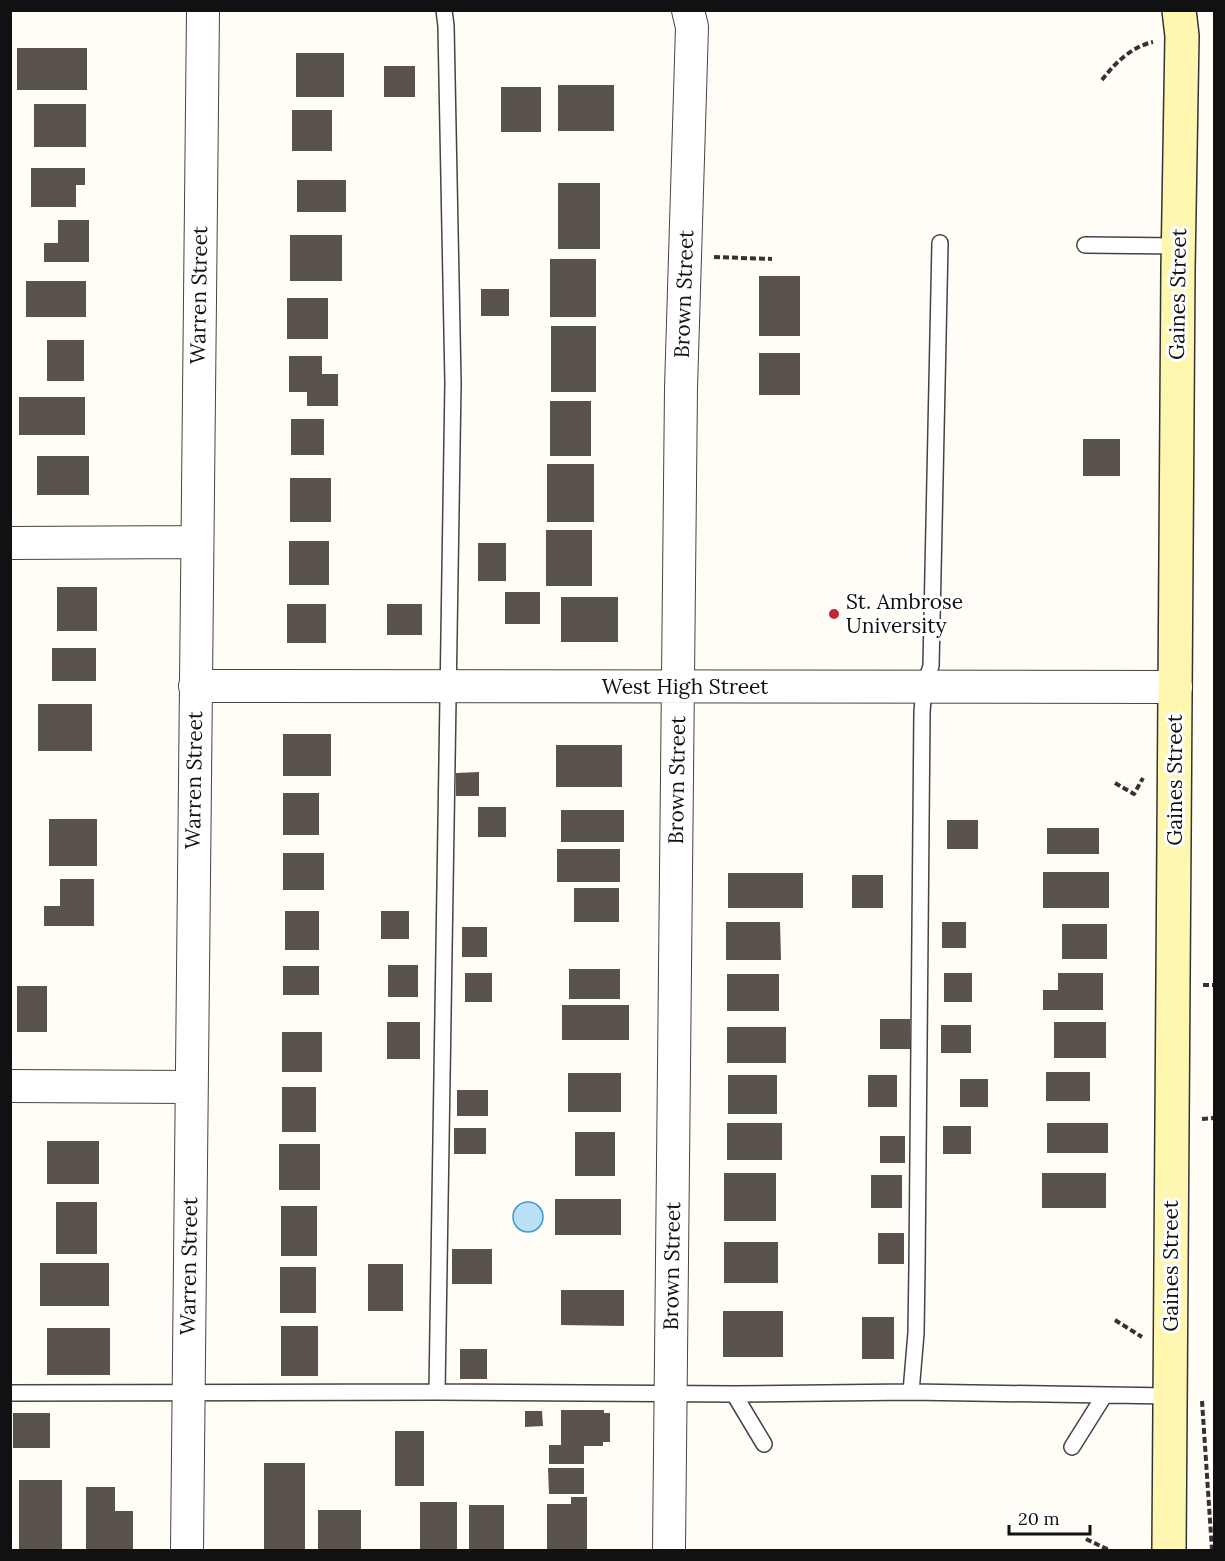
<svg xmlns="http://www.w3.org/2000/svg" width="1225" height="1561" viewBox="0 0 1225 1561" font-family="Lora,serif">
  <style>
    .water { fill: #b9e0f7; stroke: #3f96cf; stroke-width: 1.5 }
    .building { fill: #5a524d }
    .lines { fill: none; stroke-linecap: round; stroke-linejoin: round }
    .lane-casing { stroke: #444; stroke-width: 18 }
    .street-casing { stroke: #444; stroke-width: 34 }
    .secondary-casing { stroke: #333; stroke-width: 36 }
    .path { stroke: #333; stroke-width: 4; stroke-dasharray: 6 3; stroke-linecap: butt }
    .lane { stroke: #fff; stroke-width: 15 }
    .street { stroke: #fff; stroke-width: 32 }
    .secondary { stroke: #fff6b0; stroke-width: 33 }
    .poi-dot { fill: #c4262e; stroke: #fff; stroke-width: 2 }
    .labels { text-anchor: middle; stroke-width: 6; stroke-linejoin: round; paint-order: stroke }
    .street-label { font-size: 21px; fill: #111; stroke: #fff }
    .poi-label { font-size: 21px; fill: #111; stroke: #fff; text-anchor: start }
  </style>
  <rect width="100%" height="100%" fill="#fffdf5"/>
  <!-- water -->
  <path class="water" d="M513 1217a15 15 0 1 1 30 0a15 15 0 1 1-30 0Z"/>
  <!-- building -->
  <path class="building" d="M 17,48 L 87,48 L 87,90 L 17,90 Z
    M 296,53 L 344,53 L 344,97 L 296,97 Z
    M 384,66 L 415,66 L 415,97 L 384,97 Z
    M 558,85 L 614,85 L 614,131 L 558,131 Z
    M 501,87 L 541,87 L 541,132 L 501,132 Z
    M 34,104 L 86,104 L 86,147 L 34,147 Z
    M 292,110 L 332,110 L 332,151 L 292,151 Z
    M 31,168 L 85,168 L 85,185 L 76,185 L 76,207 L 31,207 Z
    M 297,180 L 346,180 L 346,212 L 297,212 Z
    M 558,183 L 600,183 L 600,249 L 558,249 Z
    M 58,220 L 89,220 L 89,262 L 44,262 L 44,243 L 58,243 Z
    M 290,235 L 342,235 L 342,281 L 290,281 Z
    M 550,259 L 596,259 L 596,317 L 550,317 Z
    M 759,276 L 800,276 L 800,336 L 759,336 Z
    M 26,281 L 86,281 L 86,317 L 26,317 Z
    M 481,289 L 509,289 L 509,316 L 481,316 Z
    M 287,298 L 328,298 L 328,339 L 287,339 Z
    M 551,326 L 596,326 L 596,392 L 551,392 Z
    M 47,340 L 84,340 L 84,381 L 47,381 Z
    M 759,353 L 800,353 L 800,395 L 759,395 Z
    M 289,356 L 322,356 L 322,374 L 338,374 L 338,406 L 307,406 L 307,392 L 289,392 Z
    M 19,397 L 85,397 L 85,435 L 19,435 Z
    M 550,401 L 591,401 L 591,456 L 550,456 Z
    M 291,419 L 324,419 L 324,455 L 291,455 Z
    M 1083,439 L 1120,439 L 1120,476 L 1083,476 Z
    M 37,456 L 89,456 L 89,495 L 37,495 Z
    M 547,464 L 594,464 L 594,522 L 547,522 Z
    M 290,478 L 331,478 L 331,522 L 290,522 Z
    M 546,530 L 592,530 L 592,586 L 546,586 Z
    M 289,541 L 329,541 L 329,585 L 289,585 Z
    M 478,543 L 506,543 L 506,581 L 478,581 Z
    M 57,587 L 97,587 L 97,631 L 57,631 Z
    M 505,592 L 540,592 L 540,624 L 505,624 Z
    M 561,597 L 618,597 L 618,642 L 561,642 Z
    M 287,604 L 326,604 L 326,643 L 287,643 Z
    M 387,604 L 422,604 L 422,635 L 387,635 Z
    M 52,648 L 96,648 L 96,681 L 52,681 Z
    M 38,704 L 92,704 L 92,751 L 38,751 Z
    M 283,734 L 331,734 L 331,776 L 283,776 Z
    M 556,745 L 622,745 L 622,787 L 556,787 Z
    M 479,772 L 479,796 L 456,796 L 456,773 Z
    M 283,793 L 319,793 L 319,835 L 283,835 Z
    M 478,807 L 506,807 L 506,837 L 478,837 Z
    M 561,810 L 624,810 L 624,842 L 561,842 Z
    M 49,819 L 97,819 L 97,866 L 49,866 Z
    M 947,820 L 978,820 L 978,849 L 947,849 Z
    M 1047,828 L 1099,828 L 1099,854 L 1047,854 Z
    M 557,849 L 620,849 L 620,882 L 557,882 Z
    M 283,853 L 324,853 L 324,890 L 283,890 Z
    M 1043,872 L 1109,872 L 1109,908 L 1043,908 Z
    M 728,873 L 803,873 L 803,908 L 728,908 Z
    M 852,875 L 883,875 L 883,908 L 852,908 Z
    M 60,879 L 94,879 L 94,926 L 44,926 L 44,906 L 60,906 Z
    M 574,888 L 619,888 L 619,922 L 574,922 Z
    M 285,911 L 319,911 L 319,950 L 285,950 Z
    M 381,911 L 409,911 L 409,939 L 381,939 Z
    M 726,922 L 780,922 L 781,960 L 726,960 Z
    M 942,922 L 966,922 L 966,948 L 942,948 Z
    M 1062,924 L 1107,924 L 1107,959 L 1062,959 Z
    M 462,927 L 487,927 L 487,957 L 462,957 Z
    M 388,965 L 418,965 L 418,997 L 388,997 Z
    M 283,966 L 319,966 L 319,995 L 283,995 Z
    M 569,969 L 620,969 L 620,999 L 569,999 Z
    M 465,973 L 492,973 L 492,1002 L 465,1002 Z
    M 944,973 L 972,973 L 972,1002 L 944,1002 Z
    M 1058,973 L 1103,973 L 1103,1010 L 1043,1010 L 1043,990 L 1058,990 Z
    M 727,974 L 779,974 L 779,1011 L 727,1011 Z
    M 17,986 L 47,986 L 47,1032 L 17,1032 Z
    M 562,1005 L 629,1005 L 629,1040 L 562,1040 Z
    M 880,1019 L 910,1019 L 910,1049 L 880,1049 Z
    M 387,1022 L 420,1022 L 420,1059 L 387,1059 Z
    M 1054,1022 L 1106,1022 L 1106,1058 L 1054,1058 Z
    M 941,1025 L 971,1025 L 971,1053 L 941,1053 Z
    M 727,1027 L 786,1027 L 786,1063 L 727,1063 Z
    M 282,1032 L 322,1032 L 322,1072 L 282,1072 Z
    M 1046,1072 L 1090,1072 L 1090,1101 L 1046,1101 Z
    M 568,1073 L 621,1073 L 621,1112 L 568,1112 Z
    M 728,1075 L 777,1075 L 777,1114 L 728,1114 Z
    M 868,1075 L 897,1075 L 897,1107 L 868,1107 Z
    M 960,1079 L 988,1079 L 988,1107 L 960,1107 Z
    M 282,1087 L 316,1087 L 316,1132 L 282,1132 Z
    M 457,1090 L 488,1090 L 488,1116 L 457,1116 Z
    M 727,1123 L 782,1123 L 782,1160 L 727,1160 Z
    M 1047,1123 L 1108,1123 L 1108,1153 L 1047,1153 Z
    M 943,1126 L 971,1126 L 971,1154 L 943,1154 Z
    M 454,1128 L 486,1128 L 486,1154 L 454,1154 Z
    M 575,1132 L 615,1132 L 615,1176 L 575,1176 Z
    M 880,1136 L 905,1136 L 905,1163 L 880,1163 Z
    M 47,1141 L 99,1141 L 99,1184 L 47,1184 Z
    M 279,1144 L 320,1144 L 320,1190 L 279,1190 Z
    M 724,1173 L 776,1173 L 776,1221 L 724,1221 Z
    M 1042,1173 L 1106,1173 L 1106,1208 L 1042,1208 Z
    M 871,1175 L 902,1175 L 902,1208 L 871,1208 Z
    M 555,1199 L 621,1199 L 621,1235 L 555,1235 Z
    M 56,1202 L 97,1202 L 97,1254 L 56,1254 Z
    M 281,1206 L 317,1206 L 317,1256 L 281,1256 Z
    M 878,1233 L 904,1233 L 904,1264 L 878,1264 Z
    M 724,1242 L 778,1242 L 778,1283 L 724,1283 Z
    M 452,1249 L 492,1249 L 492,1284 L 452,1284 Z
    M 40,1263 L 109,1263 L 109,1306 L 40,1306 Z
    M 368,1264 L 403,1264 L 403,1311 L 368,1311 Z
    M 280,1267 L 316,1267 L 316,1313 L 280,1313 Z
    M 561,1290 L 624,1290 L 624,1326 L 561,1325 Z
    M 723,1311 L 783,1311 L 783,1357 L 723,1357 Z
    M 862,1317 L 894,1317 L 894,1359 L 862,1359 Z
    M 281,1326 L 318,1326 L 318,1376 L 281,1376 Z
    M 47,1328 L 110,1328 L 110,1375 L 47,1375 Z
    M 460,1349 L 487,1349 L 487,1379 L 460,1379 Z
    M 561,1410 L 604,1410 L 604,1413 L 610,1413 L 610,1442 L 603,1442 L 603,1446 L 584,1446 L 584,1464 L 549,1464 L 549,1445 L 561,1445 Z
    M 525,1411 L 542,1411 L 543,1426 L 525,1427 Z
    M 13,1413 L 50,1413 L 50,1448 L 13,1448 Z
    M 395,1431 L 424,1431 L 424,1486 L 395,1486 Z
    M 264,1463 L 305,1463 L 305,1550 L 264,1550 Z
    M 548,1468 L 584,1468 L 584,1494 L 549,1494 Z
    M 19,1480 L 62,1480 L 62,1550 L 19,1550 Z
    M 86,1487 L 115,1487 L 115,1511 L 133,1511 L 133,1550 L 86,1550 Z
    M 571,1497 L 587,1497 L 587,1550 L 547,1550 L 547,1504 L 571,1504 Z
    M 420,1502 L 457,1502 L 457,1550 L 420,1550 Z
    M 469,1505 L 504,1505 L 504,1550 L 469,1550 Z
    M 318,1510 L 361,1510 L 361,1550 L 318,1550 Z"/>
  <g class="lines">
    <!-- lane casing -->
    <g class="lane-casing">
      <path id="lane" d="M 1085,245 L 1179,246
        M 437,1392 L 453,383 L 446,26 L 444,10
        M 911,1392 L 916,1333 L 917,1267 L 922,712 L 924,687 L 931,666 L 940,243
        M 10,1393 L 437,1392 L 734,1394 L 911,1392 L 1170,1396
        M 734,1394 L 764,1444
        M 1072,1447 L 1104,1396"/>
    </g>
    <!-- street casing -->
    <g class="street-casing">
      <path id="street" d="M 10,543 L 197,542
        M 195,686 L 1176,687
        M 10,1086 L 191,1087
        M 187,1550 L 203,10
        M 669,1550 L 681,388 L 692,27 L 688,10"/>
    </g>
    <!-- secondary casing -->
    <g class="secondary-casing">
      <path id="secondary" d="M 1169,1550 L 1178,269 L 1182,36 L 1179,10"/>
    </g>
    <!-- path -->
    <path class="path" d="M 1102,80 C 1115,63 1131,47 1153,42
      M 714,257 L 772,259
      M 1115,783 L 1134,794 L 1143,778
      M 1203,985 L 1214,985
      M 1202,1119 L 1214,1118
      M 1115,1320 L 1142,1337
      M 1202,1401 L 1212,1550
      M 1086,1539 L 1109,1550"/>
    <!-- lane -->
    <use href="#lane" class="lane"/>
    <!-- street -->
    <use href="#street" class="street"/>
    <!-- secondary -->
    <use href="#secondary" class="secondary"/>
  </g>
  <!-- markers -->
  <circle class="poi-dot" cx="834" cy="614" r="6"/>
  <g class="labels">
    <!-- street labels -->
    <g class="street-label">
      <text transform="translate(684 294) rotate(-88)" y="7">Brown Street</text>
      <text transform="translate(1178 294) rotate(-89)" y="7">Gaines Street</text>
      <text transform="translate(199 295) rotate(-89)" y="7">Warren Street</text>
      <text x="685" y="694">West High Street</text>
      <text transform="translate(194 780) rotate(-89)" y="7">Warren Street</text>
      <text transform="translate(677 780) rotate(-89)" y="7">Brown Street</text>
      <text transform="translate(1175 780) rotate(-90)" y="7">Gaines Street</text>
      <text transform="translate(189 1266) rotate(-89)" y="7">Warren Street</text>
      <text transform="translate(672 1266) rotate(-89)" y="7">Brown Street</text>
      <text transform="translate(1171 1266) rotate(-90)" y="7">Gaines Street</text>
    </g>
    <!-- poi labels -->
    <g class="poi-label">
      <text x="846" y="609">St. Ambrose<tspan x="846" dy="24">University</tspan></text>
    </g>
  </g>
  <!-- border -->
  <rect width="1225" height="1561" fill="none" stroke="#111111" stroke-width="24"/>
  <!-- scale -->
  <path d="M1009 1525v9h81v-9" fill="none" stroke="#111111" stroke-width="3"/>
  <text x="1018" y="1525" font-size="18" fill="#111111" stroke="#ffffff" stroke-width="4.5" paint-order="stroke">20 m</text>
</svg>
